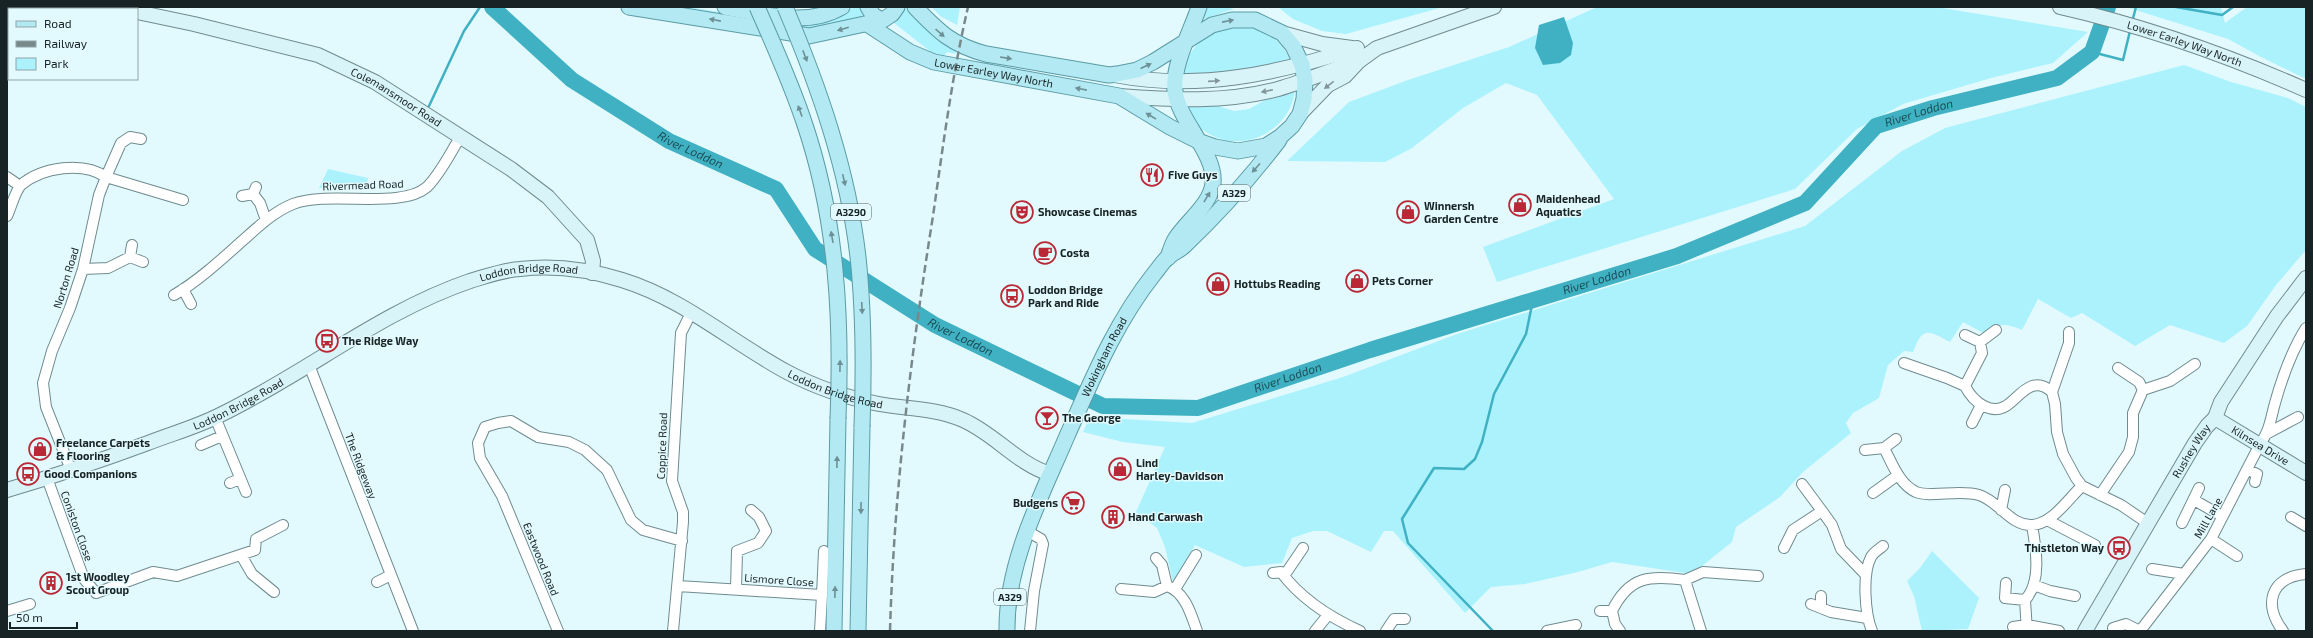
<svg xmlns="http://www.w3.org/2000/svg" width="2313" height="638" viewBox="0 0 2313 638" font-family="'Exo 2',sans-serif">
  <style>
    .green { fill: #abf2fd }
    .water { fill: #3fb1c2 }
    .lines { fill: none; stroke-linecap: round; stroke-linejoin: round }
    .stream { stroke: #3fb1c2; stroke-width: 2.5 }
    .river { stroke: #3fb1c2; stroke-width: 16 }
    .street-casing { stroke: #6f8b8f; stroke-width: 12 }
    .secondary-casing { stroke: #6f8b8f; stroke-width: 16 }
    .primary-casing { stroke: #5a9ba5; stroke-width: 17 }
    .street { stroke: #fff; stroke-width: 10 }
    .secondary { stroke: #d8f4f9; stroke-width: 14 }
    .primary { stroke: #b2e9f2; stroke-width: 15 }
    .rail { stroke: #78898c; stroke-width: 2.5; stroke-dasharray: 8 4; stroke-linecap: butt }
    .primary-bridge-casing { stroke: #5a9ba5; stroke-width: 17; stroke-linecap: butt }
    .primary-bridge { stroke: #b2e9f2; stroke-width: 15 }
    .oneway { fill: #6d9096 }
    .oneway2 { fill: #82969a }
    .labels { text-anchor: middle; stroke-width: 3; stroke-linejoin: round; paint-order: stroke }
    .shield { fill: #e2fafe; stroke: #556466; stroke-width: 1 }
    .shield-label { font-size: 10px; font-weight: bold; fill: #182325 }
    .street-label { font-size: 11px; fill: #182325; stroke: #e2fafe }
    .poi-label { font-size: 11px; font-weight: bold; fill: #182325; stroke: #e2fafe; text-anchor: start }
    .water-label { font-size: 12px; font-style: italic; fill: #1d4d55; stroke: #e2fafe }
  </style>
  <rect width="100%" height="100%" fill="#e2fafe"/>
  <!-- green -->
  <path class="green" d="M 668,7 L 688,7 L 806,26 L 830,22 L 854,7 L 861,7 L 869,18 L 822,31 Z
    M 907,7 L 935,38 L 956,52 L 955,54 L 947,52 L 944,56 L 931,52 L 894,23 Z
    M 932,7 L 960,7 L 957,25 L 940,16 Z
    M 1203,7 L 1225,7 L 1234,9 L 1200,20 Z
    M 1278,7 L 1443,7 L 1346,34 L 1322,31 L 1293,19 Z
    M 1597,7 L 1936,7 L 2088,32 L 2053,63 L 1991,78 L 1903,104 L 1857,129 L 1795,189 L 1497,282 L 1483,247 L 1614,199 L 1537,95 L 1506,83 L 1463,108 L 1412,148 L 1385,162 L 1287,161 L 1349,102 L 1408,80 L 1509,47 Z
    M 2126,7 L 2221,7 L 2225,23 L 2247,7 L 2306,7 L 2306,79 L 2261,57 L 2228,39 Z
    M 1225,27 C 1234,27 1244,25 1253,27 C 1270,31 1285,46 1291,62 L 1220,73 L 1181,75 C 1191,47 1198,39 1225,27 Z
    M 2184,65 L 2231,82 L 2288,98 L 2306,107 L 2306,250 L 2276,285 L 2247,326 L 2224,343 L 2170,325 L 2135,346 L 2082,313 L 2071,318 L 2038,299 L 2022,330 C 2003,322 2000,324 1983,333 L 1963,322 L 1950,342 C 1929,331 1923,325 1913,352 L 1904,351 L 1888,365 L 1879,398 L 1853,413 L 1846,423 L 1851,433 L 1803,472 L 1780,497 L 1736,527 L 1732,542 L 1692,574 L 1612,562 L 1578,572 L 1525,584 L 1491,587 L 1465,613 L 1393,531 L 1384,531 L 1371,552 L 1327,531 L 1313,531 L 1292,538 L 1282,563 L 1244,567 L 1195,545 L 1173,582 L 1165,547 L 1157,528 L 1136,512 L 1165,447 L 1123,442 L 1083,432 L 1090,417 L 1192,423 L 1343,377 L 1457,334 L 1805,226 L 1902,151 L 1945,128 Z
    M 1295,88 C 1293,130 1242,156 1206,132 C 1195,125 1191,115 1184,104 L 1209,103 L 1234,111 L 1249,109 L 1272,96 Z
    M 328,169 L 368,178 L 366,189 L 319,188 Z
    M 1932,551 L 1979,598 L 1968,629 L 1922,631 L 1914,596 L 1907,581 L 1920,568 Z"/>
  <!-- water -->
  <path class="water" d="M 1564,17 L 1573,43 L 1571,55 L 1560,63 L 1543,65 L 1535,48 L 1539,25 Z"/>
  <g class="lines">
    <!-- stream -->
    <path class="stream" d="M 2176,7 L 2222,15 L 2233,7
      M 2132,22 L 2136,7
      M 2092,52 L 2123,60 L 2130,31
      M 429,106 L 464,31 L 480,7
      M 1493,631 L 1408,543 L 1402,519 L 1434,468 L 1464,469 L 1475,459 L 1482,442 L 1494,394 L 1526,334 L 1533,300"/>
    <!-- river -->
    <path class="river" id="s1" d="M 492,7 L 572,80 L 669,141 L 776,189 L 815,249 L 935,325 L 1103,406 L 1198,408 L 1370,350 L 1677,256 L 1805,203 L 1876,126 L 1933,108 L 2057,78 L 2092,52 L 2108,7"/>
    <!-- street casing -->
    <g class="street-casing">
      <path id="street" d="M 141,139 L 130,137 L 121,143 L 106,177 L 183,200
        M 7,177 L 20,186
        M 256,187 L 253,194 L 260,203 L 266,220
        M 242,196 L 253,194
        M 7,216 C 11,208 15,191 21,185 C 42,167 83,161 106,177 L 99,195 L 83,269 L 70,308 L 52,351 L 43,383 L 46,407 L 71,470
        M 130,257 L 132,245
        M 83,269 L 108,268 L 130,257 L 143,262
        M 183,289 L 191,304
        M 174,295 C 198,281 221,260 241,242 C 257,228 273,212 293,204 C 328,190 401,210 427,187 C 441,173 450,153 461,136
        M 2069,332 L 2069,343 L 2052,392 L 2055,404 L 2057,432 L 2063,454 L 2076,478 L 2082,486 L 2121,505 L 2149,524
        M 1965,335 L 1980,342 L 1982,353 L 1965,386 C 1973,402 1993,418 2010,403 C 2023,392 2034,376 2052,392
        M 1980,342 L 1996,330
        M 1904,363 L 1947,378 L 1965,386
        M 309,365 L 413,631
        M 2118,368 L 2139,382 L 2143,390
        M 215,417 L 246,492
        M 1972,423 L 1981,405
        M 2268,433 L 2298,417
        M 1896,439 L 1884,448 C 1892,463 1899,484 1916,492 C 1931,498 1959,489 1979,495 C 1999,501 2011,527 2033,525 C 2053,523 2069,498 2082,486
        M 201,445 L 222,436
        M 1865,450 L 1884,448
        M 2248,470 L 2257,474 L 2255,482
        M 47,478 L 84,579 L 96,593 L 153,572 L 177,576 L 255,550 L 256,539 L 283,525
        M 230,483 L 240,479
        M 1802,484 L 1822,511
        M 1873,493 L 1898,475
        M 2100,495 L 2129,452 L 2133,437 L 2133,413 L 2143,390 L 2170,381 L 2195,364
        M 2194,500 L 2222,516
        M 2001,510 L 2005,490
        M 2291,517 L 2306,526
        M 2047,520 L 2095,545
        M 2182,523 L 2199,488
        M 1027,531 L 1041,539 L 1043,544 L 1034,591 L 1030,631
        M 2211,539 L 2237,556
        M 1784,548 L 1793,530 L 1822,511 L 1832,525 L 1841,549 L 1866,575
        M 241,555 L 252,574 L 274,592
        M 1156,558 L 1162,565 L 1167,586 C 1185,592 1191,614 1197,631
        M 2152,569 L 2184,574
        M 1273,573 L 1281,572 C 1301,599 1329,617 1360,631
        M 1284,576 L 1303,548
        M 377,582 L 391,575
        M 2006,583 L 2005,598 L 2025,600
        M 2034,585 L 2050,591 L 2075,596
        M 678,586 L 822,595 L 824,551
        M 736,589 L 737,551 L 758,543 L 766,531 L 759,517 L 751,510
        M 1121,589 L 1154,592 L 1167,586
        M 1175,589 L 1196,555
        M 1811,604 L 1831,612 L 1867,618
        M 1821,608 L 1821,596
        M 7,611 L 30,604
        M 1600,611 L 1612,611
        M 2013,627 L 2027,625 L 2059,631
        M 2113,628 L 2126,624 L 2140,631 L 2211,539 L 2259,446 C 2270,430 2270,421 2275,403 C 2282,378 2292,350 2306,328
        M 558,631 L 502,496 L 480,458 L 478,443 L 485,427 L 498,423 L 511,421 L 538,437 L 569,442 L 585,450 L 607,470 L 631,520 L 643,530 L 682,541
        M 673,631 L 683,522 L 683,512 L 672,481 L 681,333 L 692,311
        M 820,631 L 822,595
        M 1315,631 L 1328,615
        M 1386,631 L 1394,619 L 1405,619
        M 1547,631 L 1576,625
        M 1620,631 L 1615,624 L 1612,611 C 1629,576 1650,575 1685,580
        M 1701,631 L 1685,580 L 1703,572 L 1758,576
        M 1872,631 C 1865,614 1862,574 1871,557 C 1873,553 1879,549 1883,546
        M 2027,631 L 2025,600 C 2042,582 2036,548 2032,525
        M 2283,631 C 2263,605 2270,577 2306,574"/>
    </g>
    <!-- secondary casing -->
    <g class="secondary-casing">
      <g id="secondary">
        <path d="M 15,7 L 25,9"/>
        <path id="s2" d="M 2060,7 C 2144,26 2227,55 2306,90"/>
        <path id="s3" d="M 137,12 L 194,24 L 318,55 L 375,82 L 511,169 L 548,197 L 587,240 L 593,261 L 592,273"/>
        <path d="M 1282,33 L 1322,44 L 1352,48"/>
        <path d="M 1114,75 C 1199,91 1276,74 1357,48"/>
        <path d="M 1119,96 C 1173,100 1225,103 1278,89 C 1305,81 1332,70 1359,61"/>
        <path d="M 1300,114 L 1328,85 L 1345,76 L 1359,61 L 1377,48 L 1494,7"/>
        <path id="s4" d="M 2215,418 L 2306,473"/>
        <path id="s5" d="M 7,490 C 55,476 102,460 148,443 C 171,434 196,427 218,416 C 304,375 379,312 470,281 C 487,276 503,270 520,269 C 553,265 590,270 622,280 C 684,299 731,342 787,372 C 815,387 848,398 879,404 C 906,409 937,408 963,420 C 995,434 1016,463 1050,474"/>
        <path id="s6" d="M 2085,631 L 2195,443 L 2207,426 L 2215,418 L 2221,402 L 2277,316 L 2306,278"/>
      </g>
    </g>
    <!-- primary casing -->
    <g class="primary-casing">
      <g id="primary">
        <path d="M 629,7 L 809,36 L 883,20 L 892,14 L 897,7"/>
        <path d="M 725,7 C 764,14 806,28 842,7"/>
        <path d="M 868,7 L 873,15 L 881,20"/>
        <path id="s7" d="M 867,24 L 910,52 L 934,62 L 1119,96 L 1170,127 L 1198,141 L 1215,147 L 1238,151 L 1266,146 L 1280,137 L 1292,126 L 1300,114 L 1304,99 L 1305,80 L 1302,65 L 1293,46 L 1282,33 L 1255,20 L 1232,20 L 1212,25 L 1153,62 L 1137,70 L 1117,74 L 1109,75 L 986,54 C 952,45 939,32 915,7"/>
        <path d="M 1168,258 C 1170,251 1172,244 1176,238 C 1187,221 1211,204 1213,183 C 1216,153 1179,122 1175,91 C 1172,66 1191,31 1199,7"/>
        <path d="M 834,631 L 838,419"/>
        <path d="M 858,631 L 862,427"/>
        <path id="s8" d="M 1007,631 C 1006,563 1041,497 1067,436 C 1092,380 1115,323 1154,274 C 1158,269 1162,263 1167,258 C 1172,253 1179,251 1184,246 C 1218,214 1251,177 1279,140"/>
      </g>
    </g>
    <!-- street -->
    <use href="#street" class="street"/>
    <!-- secondary -->
    <use href="#secondary" class="secondary"/>
    <!-- primary -->
    <use href="#primary" class="primary"/>
    <!-- rail -->
    <path class="rail" d="M 890,631 C 894,491 911,354 933,216 C 943,146 952,76 968,7"/>
    <!-- primary-bridge casing -->
    <g class="primary-bridge-casing">
      <path id="primary-bridge" d="M 757,7 C 774,45 791,83 804,122 C 837,219 842,318 838,419
        M 785,7 C 819,87 848,170 858,257 C 864,313 864,370 862,427"/>
    </g>
    <!-- primary-bridge -->
    <use href="#primary-bridge" class="primary-bridge"/>
  </g>
  <!-- one-way arrows -->
  <defs><path id="oneway-solid" d="M-6-.8H1V-3.2L6.5 0L1 3.2V.8H-6Z"/></defs>
  <g class="oneway">
    <use href="#oneway-solid" transform="translate(715 20) rotate(-169)"/>
    <use href="#oneway-solid" transform="translate(1228 21) rotate(-11)"/>
    <use href="#oneway-solid" transform="translate(843 29) rotate(164)"/>
    <use href="#oneway-solid" transform="translate(940 33) rotate(42)"/>
    <use href="#oneway-solid" transform="translate(805 56) rotate(69)"/>
    <use href="#oneway-solid" transform="translate(1006 58) rotate(9)"/>
    <use href="#oneway-solid" transform="translate(1146 66) rotate(-25)"/>
    <use href="#oneway-solid" transform="translate(1081 89) rotate(-169)"/>
    <use href="#oneway-solid" transform="translate(800 111) rotate(-110)"/>
    <use href="#oneway-solid" transform="translate(1151 116) rotate(-149)"/>
    <use href="#oneway-solid" transform="translate(1256 168) rotate(132)"/>
    <use href="#oneway-solid" transform="translate(844 180) rotate(77)"/>
    <use href="#oneway-solid" transform="translate(1207 197) rotate(-59)"/>
    <use href="#oneway-solid" transform="translate(832 237) rotate(-100)"/>
    <use href="#oneway-solid" transform="translate(862 308) rotate(87)"/>
    <use href="#oneway-solid" transform="translate(840 366) rotate(-89)"/>
    <use href="#oneway-solid" transform="translate(837 462) rotate(-89)"/>
    <use href="#oneway-solid" transform="translate(861 508) rotate(91)"/>
    <use href="#oneway-solid" transform="translate(835 592) rotate(-89)"/>
  </g>
  <g class="oneway2">
    <use href="#oneway-solid" transform="translate(1214 81) rotate(-4)"/>
    <use href="#oneway-solid" transform="translate(1329 85) rotate(142)"/>
    <use href="#oneway-solid" transform="translate(1267 91) rotate(168)"/>
  </g>
  <!-- icons -->
  <defs>
    <g id="restaurant-ring" transform="scale(1.15)"><circle r="9.5" fill="#e2fafe" stroke="#b92834" stroke-width="1.5"/><path d="M-5-6h1v4h1v-4h1v4h1v-4h1v5L-1.5 .5V6h-2V.5L-5-1ZM5-6V6H3V1.5H1.5Q1.5-4 5-6Z" fill="#b92834"/></g>
    <g id="shop-ring" transform="scale(1.15)"><circle r="9.5" fill="#e2fafe" stroke="#b92834" stroke-width="1.5"/><path d="M-5-2.5h2.3a2.7 3.5 0 0 1 5.4 0H5L5.5 6h-11ZM-1.5-2.5h3a1.5 2.3 0 0 0-3 0Z" fill="#b92834"/></g>
    <g id="theatre-ring" transform="scale(1.15)"><circle r="9.5" fill="#e2fafe" stroke="#b92834" stroke-width="1.5"/><path d="M-5-5.5Q0-4 5-5.5V0Q5 5 0 6Q-5 5-5 0ZM-3.3-2.5H-1v1.5H-3.3ZM1-2.5H3.3v1.5H1ZM-2.8 1Q0 5.5 2.8 1Z" fill="#b92834"/></g>
    <g id="cafe-ring" transform="scale(1.15)"><circle r="9.5" fill="#e2fafe" stroke="#b92834" stroke-width="1.5"/><path d="M-5.5-4.5H6V0H3Q3 3.5 0 3.5H-2.5Q-5.5 3.5-5.5 0ZM3-3.2v2h1.7v-2ZM-6 4.5H4V6H-6Z" fill="#b92834"/></g>
    <g id="bus-ring" transform="scale(1.15)"><circle r="9.5" fill="#e2fafe" stroke="#b92834" stroke-width="1.5"/><path d="M-5-6H5V4H4V6H2V4H-2V6H-4V4H-5ZM-3.5-4V0h7V-4ZM-3.5 1.2v1.5H-2V1.2ZM2 1.2v1.5H3.5V1.2Z" fill="#b92834"/></g>
    <g id="bar-ring" transform="scale(1.15)"><circle r="9.5" fill="#e2fafe" stroke="#b92834" stroke-width="1.5"/><path d="M-6-5H6L.8 .8V4.5H3.5V6h-7V4.5H-.8V.8Z" fill="#b92834"/></g>
    <g id="supermarket-ring" transform="scale(1.15)"><circle r="9.5" fill="#e2fafe" stroke="#b92834" stroke-width="1.5"/><path d="M-6-5.5h2.5l.6 2H6L4.5 2H-2.5L-4.4-4H-6ZM-1.5 3.2a1.3 1.3 0 1 0 .1 0ZM3 3.2a1.3 1.3 0 1 0 .1 0Z" fill="#b92834"/></g>
    <g id="building-ring" transform="scale(1.15)"><circle r="9.5" fill="#e2fafe" stroke="#b92834" stroke-width="1.5"/><path d="M-4-6H4V6H1V3H-1V6H-4ZM-2.5-4.3h1.7v1.8h-1.7ZM.8-4.3h1.7v1.8H.8ZM-2.5-1h1.7V.8h-1.7ZM.8-1h1.7V.8H.8Z" fill="#b92834"/></g>
  </defs>
  <g fill-rule="evenodd">
    <use href="#restaurant-ring" x="1152" y="175"/>
    <use href="#shop-ring" x="1520" y="205"/>
    <use href="#theatre-ring" x="1022" y="212"/>
    <use href="#shop-ring" x="1408" y="212"/>
    <use href="#cafe-ring" x="1045" y="253"/>
    <use href="#shop-ring" x="1357" y="281"/>
    <use href="#shop-ring" x="1218" y="284"/>
    <use href="#bus-ring" x="1012" y="296"/>
    <use href="#bus-ring" x="327" y="341"/>
    <use href="#bar-ring" x="1047" y="418"/>
    <use href="#shop-ring" x="40" y="449"/>
    <use href="#shop-ring" x="1120" y="469"/>
    <use href="#bus-ring" x="28" y="474"/>
    <use href="#supermarket-ring" x="1073" y="503"/>
    <use href="#building-ring" x="1113" y="517"/>
    <use href="#bus-ring" x="2119" y="548"/>
    <use href="#building-ring" x="51" y="583"/>
  </g>
  <g class="labels">
    <!-- shield labels -->
    <g class="shield">
      <rect x="1218" y="185" width="32" height="16" rx="3"/>
      <rect x="831" y="204" width="40" height="16" rx="3"/>
      <rect x="994" y="589" width="32" height="16" rx="3"/>
    </g>
    <g class="shield-label">
      <text x="1234" y="197">A329</text>
      <text x="851" y="216">A3290</text>
      <text x="1010" y="601">A329</text>
    </g>
    <!-- street labels -->
    <g class="street-label">
      <text dy="4" stroke="none"><textPath href="#s2" startOffset="130">Lower Earley Way North</textPath></text>
      <text dy="4" stroke="none"><textPath href="#s7" startOffset="138">Lower Earley Way North</textPath></text>
      <text dy="4" stroke="none"><textPath href="#s3" startOffset="275">Colemansmoor Road</textPath></text>
      <text transform="translate(363 185) rotate(-2)" y="4">Rivermead Road</text>
      <text dy="4" stroke="none"><textPath href="#s5" startOffset="570">Loddon Bridge Road</textPath></text>
      <text transform="translate(66 278) rotate(-73)" y="4">Norton Road</text>
      <text dy="4" stroke="none"><textPath href="#s8" startOffset="293">Wokingham Road</textPath></text>
      <text dy="4" stroke="none"><textPath href="#s5" startOffset="906">Loddon Bridge Road</textPath></text>
      <text dy="4" stroke="none"><textPath href="#s5" startOffset="247">Loddon Bridge Road</textPath></text>
      <text transform="translate(662 446) rotate(-88)" y="4">Coppice Road</text>
      <text dy="4" stroke="none"><textPath href="#s4" startOffset="53">Kilnsea Drive</textPath></text>
      <text dy="4" stroke="none"><textPath href="#s6" startOffset="209">Rushey Way</textPath></text>
      <text transform="translate(361 466) rotate(69)" y="4">The Ridgeway</text>
      <text transform="translate(2208 518) rotate(-60)" y="4">Mill Lane</text>
      <text transform="translate(77 526) rotate(70)" y="4">Coniston Close</text>
      <text transform="translate(541 559) rotate(68)" y="4">Eastwood Road</text>
      <text transform="translate(779 580) rotate(4)" y="4">Lismore Close</text>
    </g>
    <!-- poi labels -->
    <g class="poi-label">
      <text x="1168" y="179">Five Guys</text>
      <text x="1536" y="203">Maidenhead<tspan x="1536" dy="13">Aquatics</tspan></text>
      <text x="1424" y="210">Winnersh<tspan x="1424" dy="13">Garden Centre</tspan></text>
      <text x="1038" y="216">Showcase Cinemas</text>
      <text x="1060" y="257">Costa</text>
      <text x="1372" y="285">Pets Corner</text>
      <text x="1234" y="288">Hottubs Reading</text>
      <text x="1028" y="294">Loddon Bridge<tspan x="1028" dy="13">Park and Ride</tspan></text>
      <text x="342" y="345">The Ridge Way</text>
      <text x="1062" y="422">The George</text>
      <text x="56" y="447">Freelance Carpets<tspan x="56" dy="13">&amp; Flooring</tspan></text>
      <text x="1136" y="467">Lind<tspan x="1136" dy="13">Harley-Davidson</tspan></text>
      <text x="44" y="478">Good Companions</text>
      <text x="1058" y="507" text-anchor="end">Budgens</text>
      <text x="1128" y="521">Hand Carwash</text>
      <text x="2104" y="552" text-anchor="end">Thistleton Way</text>
      <text x="66" y="581">1st Woodley<tspan x="66" dy="13">Scout Group</tspan></text>
    </g>
    <!-- water labels -->
    <g class="water-label">
      <text dy="4" stroke="none"><textPath href="#s1" startOffset="1626">River Loddon</textPath></text>
      <text dy="4" stroke="none"><textPath href="#s1" startOffset="246">River Loddon</textPath></text>
      <text dy="4" stroke="none"><textPath href="#s1" startOffset="1254">River Loddon</textPath></text>
      <text dy="4" stroke="none"><textPath href="#s1" startOffset="582">River Loddon</textPath></text>
      <text dy="4" stroke="none"><textPath href="#s1" startOffset="930">River Loddon</textPath></text>
    </g>
  </g>
  <!-- border -->
  <rect width="2313" height="638" fill="none" stroke="#182325" stroke-width="16"/>
  <!-- legend -->
  <rect x="8" y="8" width="130" height="72" fill="#e2fafe" stroke="#91a4a7"/>
  <rect x="16" y="21" width="20" height="6" fill="#b2e9f2" stroke="#91a4a7"/>
  <text x="44" y="28" font-size="12" fill="#182325">Road</text>
  <rect x="16" y="41" width="20" height="6" fill="#78898c" stroke="#91a4a7"/>
  <text x="44" y="48" font-size="12" fill="#182325">Railway</text>
  <rect x="16" y="58" width="20" height="12" fill="#abf2fd" stroke="#91a4a7"/>
  <text x="44" y="68" font-size="12" fill="#182325">Park</text>
  <!-- scale -->
  <path d="M10 622v6h67v-6" fill="none" stroke="#182325" stroke-width="2"/>
  <text x="16" y="622" font-size="12" fill="#182325" stroke="#e2fafe" stroke-width="3" paint-order="stroke">50 m</text>
</svg>
